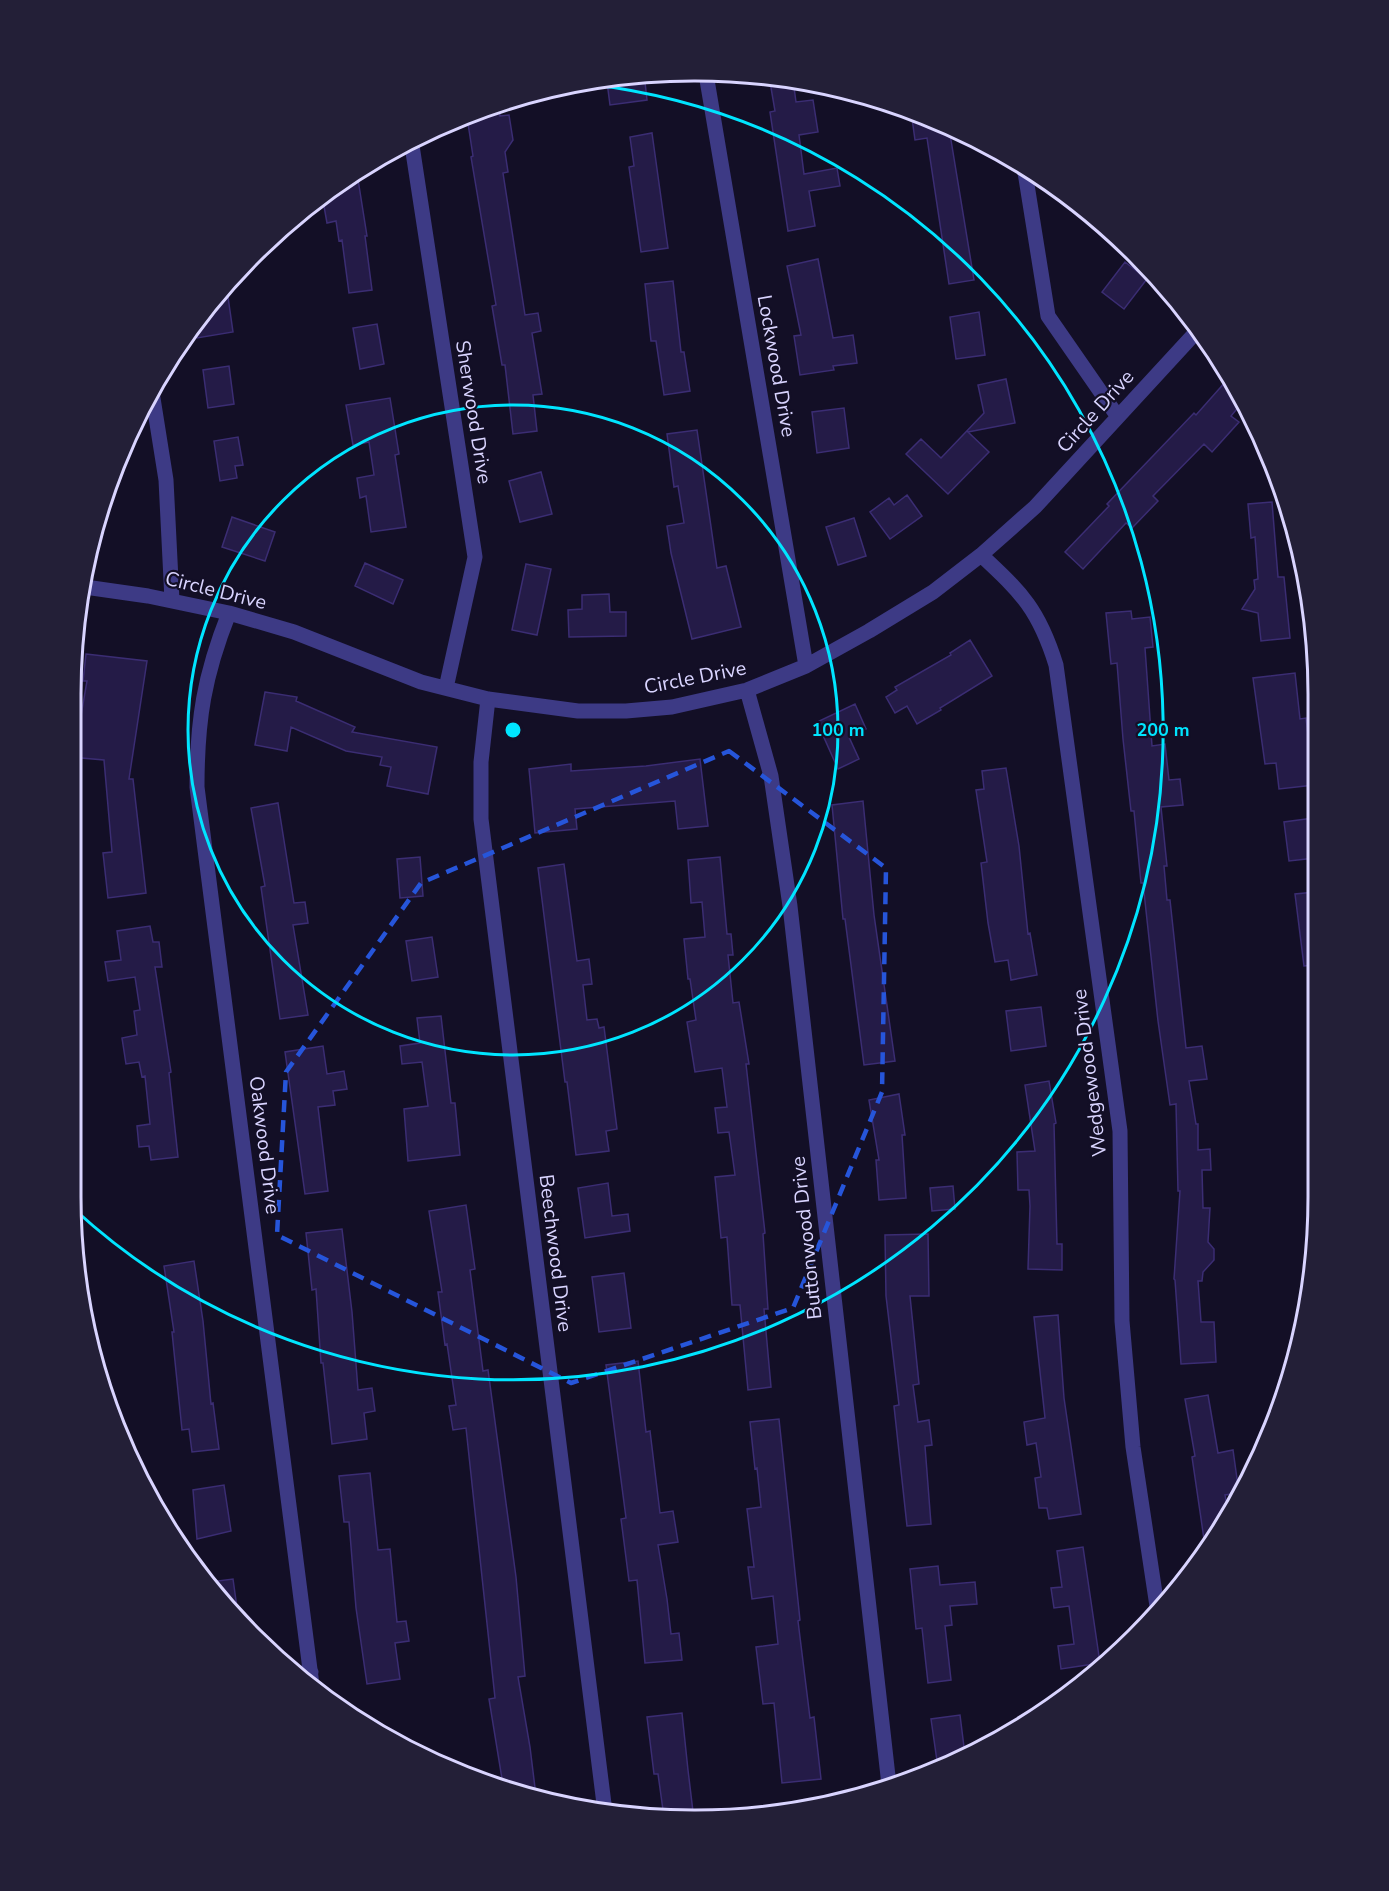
<svg xmlns="http://www.w3.org/2000/svg" width="1389" height="1891" viewBox="0 0 1389 1891" font-family="'Nunito Sans',sans-serif">
  <style>
    .building { fill: #241b47; stroke: #3b2d73; stroke-width: 1.5 }
    .lines { fill: none; stroke-linecap: round; stroke-linejoin: round }
    .minor { stroke: #3d3a85; stroke-width: 15 }
    .marked { fill: none; stroke: #2655da; stroke-width: 4.5; stroke-dasharray: 12 8; stroke-linejoin: round }
    .ring { fill: none; stroke: #00e5ff; stroke-width: 3 }
    .labels { text-anchor: middle; stroke-width: 4.5; stroke-linejoin: round; paint-order: stroke }
    .street-label { font-size: 20px; fill: #d9d4ff; stroke: #130f26 }
    .rim { fill: none; stroke: #d9d4ff; stroke-width: 3 }
    .centre { fill: #00e5ff; stroke: #130f26; stroke-width: 3 }
    .ring-label { font-size: 18px; text-anchor: middle; font-weight: bold; fill: #00e5ff; stroke: #130f26; stroke-width: 4.5; stroke-linejoin: round; paint-order: stroke }
  </style>
  <rect width="100%" height="100%" fill="#130f26"/>
  <!-- building -->
  <path class="building" d="M 644,73 L 647,100 L 610,105 L 607,82 L 619,81 L 619,78 Z
    M 769,76 L 793,80 L 796,102 L 813,100 L 818,132 L 799,135 L 804,174 L 837,168 L 840,186 L 809,191 L 815,226 L 788,231 L 770,112 L 775,111 Z
    M 499,105 L 500,116 L 509,115 L 513,140 L 505,152 L 508,172 L 503,173 L 525,315 L 538,313 L 541,331 L 532,333 L 542,394 L 533,395 L 537,431 L 513,434 L 505,365 L 502,365 L 492,306 L 496,305 L 471,157 L 473,156 L 467,117 Z
    M 911,111 L 959,133 L 950,134 L 974,280 L 949,284 L 927,138 L 915,140 Z
    M 652,133 L 668,248 L 641,252 L 629,167 L 634,166 L 630,137 Z
    M 357,173 L 367,236 L 365,236 L 372,290 L 349,293 L 342,240 L 339,241 L 336,221 L 327,223 L 322,195 Z
    M 818,259 L 833,338 L 853,335 L 857,363 L 833,366 L 834,370 L 800,375 L 794,336 L 801,335 L 787,266 Z
    M 1125,262 L 1147,279 L 1124,309 L 1102,292 Z
    M 673,281 L 681,352 L 684,352 L 690,391 L 664,395 L 656,341 L 651,341 L 645,284 Z
    M 226,283 L 233,332 L 197,338 L 195,323 Z
    M 979,312 L 985,355 L 956,359 L 950,317 Z
    M 377,324 L 384,364 L 360,369 L 353,328 Z
    M 229,366 L 234,404 L 208,408 L 203,370 Z
    M 1006,379 L 1015,423 L 968,432 L 989,452 L 948,494 L 906,454 L 921,439 L 941,458 L 984,413 L 978,385 Z
    M 1227,380 L 1241,404 L 1231,416 L 1239,422 L 1212,452 L 1204,444 L 1153,496 L 1158,501 L 1132,528 L 1126,523 L 1083,569 L 1065,552 L 1109,506 L 1107,504 L 1194,413 L 1196,415 Z
    M 390,398 L 399,454 L 395,455 L 406,527 L 371,532 L 366,496 L 360,498 L 357,478 L 374,475 L 369,442 L 353,445 L 346,405 Z
    M 844,408 L 849,448 L 817,453 L 812,412 Z
    M 697,430 L 717,568 L 726,566 L 741,627 L 692,639 L 671,553 L 667,526 L 684,523 L 678,486 L 674,487 L 667,434 Z
    M 238,437 L 243,465 L 235,466 L 237,478 L 220,481 L 214,441 Z
    M 541,472 L 552,514 L 520,522 L 509,481 Z
    M 907,495 L 922,516 L 890,539 L 870,512 L 889,498 L 894,505 Z
    M 1272,502 L 1278,577 L 1284,577 L 1290,638 L 1261,641 L 1258,613 L 1242,609 L 1255,589 L 1254,580 L 1258,579 L 1255,537 L 1251,538 L 1248,504 Z
    M 232,517 L 275,532 L 265,561 L 222,547 Z
    M 854,518 L 866,556 L 838,565 L 826,527 Z
    M 365,563 L 403,580 L 393,604 L 355,586 Z
    M 526,564 L 551,569 L 537,635 L 512,630 Z
    M 609,594 L 610,612 L 626,612 L 626,636 L 569,637 L 568,610 L 582,609 L 582,595 Z
    M 1131,611 L 1132,619 L 1150,617 L 1153,647 L 1145,648 L 1152,746 L 1165,744 L 1169,780 L 1180,779 L 1183,805 L 1161,807 L 1167,866 L 1164,866 L 1167,900 L 1170,900 L 1186,1048 L 1202,1046 L 1207,1079 L 1189,1081 L 1196,1124 L 1198,1124 L 1198,1150 L 1210,1149 L 1211,1170 L 1202,1170 L 1203,1208 L 1210,1208 L 1208,1242 L 1214,1249 L 1214,1260 L 1203,1272 L 1202,1281 L 1198,1281 L 1201,1322 L 1214,1322 L 1216,1362 L 1181,1364 L 1175,1280 L 1174,1279 L 1180,1191 L 1178,1191 L 1176,1104 L 1170,1105 L 1158,1021 L 1143,883 L 1141,883 L 1134,811 L 1131,811 L 1123,739 L 1117,663 L 1111,664 L 1106,613 Z
    M 970,640 L 992,676 L 940,708 L 941,710 L 917,724 L 907,706 L 895,713 L 886,697 L 897,690 L 895,687 L 951,655 L 950,653 Z
    M 86,654 L 147,661 L 129,779 L 133,779 L 146,893 L 108,898 L 103,853 L 112,852 L 104,760 L 70,757 L 70,732 L 78,733 L 87,681 L 83,681 Z
    M 1295,673 L 1300,719 L 1306,718 L 1314,785 L 1279,789 L 1276,763 L 1265,764 L 1253,678 Z
    M 265,692 L 297,697 L 296,701 L 355,727 L 352,732 L 437,747 L 428,794 L 387,786 L 391,767 L 380,765 L 382,757 L 346,751 L 291,727 L 287,751 L 255,745 Z
    M 855,704 L 866,729 L 849,737 L 859,759 L 838,769 L 817,722 Z
    M 700,759 L 708,826 L 678,829 L 675,801 L 575,809 L 577,829 L 535,833 L 529,769 L 571,764 L 571,771 L 646,766 Z
    M 1006,768 L 1019,846 L 1028,934 L 1030,933 L 1037,975 L 1011,980 L 1008,960 L 995,962 L 988,923 L 981,863 L 987,862 L 976,790 L 984,789 L 982,771 Z
    M 863,801 L 874,915 L 895,1061 L 864,1065 L 845,919 L 843,919 L 832,805 Z
    M 278,803 L 294,903 L 305,902 L 308,923 L 293,925 L 308,1015 L 280,1019 L 261,887 L 265,886 L 251,808 Z
    M 1313,818 L 1315,858 L 1289,861 L 1284,822 Z
    M 420,857 L 423,896 L 400,898 L 397,859 Z
    M 720,857 L 727,934 L 731,934 L 733,955 L 728,955 L 733,1003 L 739,1002 L 749,1064 L 746,1064 L 765,1233 L 763,1234 L 768,1309 L 764,1309 L 771,1387 L 748,1390 L 740,1305 L 732,1305 L 727,1237 L 721,1238 L 715,1177 L 735,1175 L 729,1132 L 718,1133 L 715,1108 L 727,1107 L 722,1068 L 695,1072 L 687,1022 L 696,1020 L 690,979 L 688,979 L 684,939 L 705,937 L 702,902 L 691,903 L 688,860 Z
    M 564,864 L 577,961 L 589,959 L 592,984 L 583,985 L 587,1020 L 597,1019 L 599,1028 L 604,1027 L 617,1129 L 606,1131 L 609,1151 L 576,1155 L 567,1082 L 565,1082 L 538,868 Z
    M 1315,892 L 1315,965 L 1304,966 L 1295,894 Z
    M 150,926 L 153,942 L 159,942 L 162,967 L 155,967 L 171,1072 L 169,1073 L 178,1157 L 151,1160 L 149,1146 L 139,1147 L 137,1126 L 150,1124 L 145,1076 L 142,1077 L 139,1062 L 126,1064 L 122,1038 L 137,1035 L 134,1011 L 140,1010 L 135,977 L 108,981 L 105,962 L 121,960 L 117,931 Z
    M 432,937 L 438,977 L 412,981 L 406,941 Z
    M 1041,1007 L 1046,1046 L 1011,1051 L 1006,1011 Z
    M 441,1016 L 451,1103 L 455,1103 L 460,1155 L 408,1161 L 404,1109 L 428,1106 L 422,1062 L 402,1064 L 400,1046 L 420,1043 L 417,1018 Z
    M 323,1046 L 327,1074 L 344,1071 L 347,1089 L 333,1091 L 335,1105 L 318,1107 L 328,1191 L 305,1194 L 285,1052 Z
    M 1049,1081 L 1056,1123 L 1054,1124 L 1057,1244 L 1062,1244 L 1062,1270 L 1028,1269 L 1030,1206 L 1029,1190 L 1018,1190 L 1017,1152 L 1035,1151 L 1025,1085 Z
    M 899,1094 L 905,1135 L 902,1135 L 906,1198 L 879,1200 L 876,1160 L 879,1160 L 869,1100 Z
    M 608,1183 L 612,1216 L 628,1214 L 630,1231 L 585,1238 L 578,1188 Z
    M 953,1186 L 955,1209 L 932,1211 L 930,1188 Z
    M 466,1205 L 475,1269 L 470,1270 L 483,1371 L 488,1370 L 516,1577 L 525,1676 L 518,1677 L 530,1747 L 536,1796 L 503,1785 L 489,1699 L 495,1698 L 466,1428 L 453,1430 L 449,1406 L 456,1405 L 447,1344 L 445,1345 L 438,1292 L 442,1292 L 429,1211 Z
    M 342,1229 L 352,1312 L 358,1390 L 372,1388 L 375,1411 L 364,1413 L 367,1439 L 332,1444 L 323,1363 L 321,1363 L 316,1289 L 312,1290 L 306,1233 Z
    M 928,1234 L 929,1296 L 910,1296 L 919,1384 L 913,1385 L 918,1422 L 929,1420 L 932,1445 L 925,1446 L 931,1524 L 907,1526 L 894,1406 L 899,1405 L 886,1296 L 885,1235 Z
    M 194,1261 L 203,1321 L 211,1404 L 213,1403 L 219,1449 L 192,1452 L 189,1429 L 182,1430 L 172,1332 L 174,1332 L 164,1266 Z
    M 624,1273 L 631,1328 L 599,1332 L 592,1277 Z
    M 1058,1315 L 1064,1398 L 1081,1514 L 1049,1519 L 1047,1508 L 1039,1508 L 1035,1478 L 1041,1477 L 1036,1443 L 1027,1445 L 1024,1422 L 1045,1418 L 1034,1317 Z
    M 638,1361 L 646,1432 L 650,1431 L 660,1513 L 673,1511 L 678,1542 L 658,1545 L 667,1599 L 671,1634 L 679,1633 L 682,1660 L 645,1663 L 637,1580 L 629,1581 L 621,1519 L 626,1518 L 606,1365 Z
    M 1208,1395 L 1218,1453 L 1233,1450 L 1239,1493 L 1225,1495 L 1228,1512 L 1205,1546 L 1192,1457 L 1195,1456 L 1185,1399 Z
    M 779,1419 L 800,1620 L 798,1621 L 810,1718 L 814,1717 L 821,1779 L 782,1783 L 774,1703 L 763,1704 L 756,1647 L 778,1644 L 773,1596 L 752,1599 L 748,1567 L 754,1567 L 747,1509 L 761,1507 L 757,1468 L 755,1469 L 750,1422 Z
    M 370,1473 L 378,1550 L 390,1549 L 397,1622 L 406,1621 L 409,1641 L 395,1643 L 400,1679 L 367,1684 L 356,1608 L 349,1522 L 344,1522 L 339,1476 Z
    M 224,1485 L 231,1531 L 197,1539 L 193,1490 Z
    M 1083,1547 L 1100,1663 L 1061,1669 L 1058,1646 L 1074,1644 L 1069,1606 L 1054,1608 L 1051,1588 L 1062,1587 L 1057,1551 Z
    M 938,1566 L 940,1585 L 975,1582 L 977,1604 L 950,1606 L 952,1625 L 945,1626 L 951,1680 L 928,1683 L 922,1628 L 916,1629 L 910,1569 Z
    M 233,1579 L 238,1615 L 210,1582 Z
    M 682,1713 L 688,1770 L 694,1820 L 664,1817 L 658,1774 L 654,1774 L 647,1717 Z
    M 960,1715 L 965,1755 L 958,1759 L 937,1761 L 931,1719 Z"/>
  <g class="lines">
    <!-- minor -->
    <path class="minor" d="M 706,74 L 806,666
      M 411,139 L 475,557 L 446,688
      M 1024,166 L 1048,316 L 1118,417
      M 152,392 L 166,480 L 172,600
      M 981,555 C 1022,593 1039,610 1056,665 L 1120,1131 L 1122,1321 L 1133,1447 L 1158,1613
      M 85,587 L 148,596 L 229,613 L 294,632 L 421,682 L 488,699 L 578,711 L 626,711 L 672,707 L 747,690 L 806,666 L 869,631 L 933,592 L 981,555 L 1035,507 L 1198,330
      M 229,613 C 204,676 197,720 197,787 L 312,1685
      M 747,690 L 771,776 L 790,906 L 889,1785
      M 488,699 L 481,762 L 481,819 L 605,1812
      M 295,1674 L 311,1672"/>
  </g>
  <!-- marked area -->
  <path class="marked" d="M 729,751 L 886,868 L 882,1092 L 793,1308 L 571,1383 L 277,1235 L 286,1072 L 421,883 Z"/>
  <!-- distance rings -->
  <g class="ring">
    <circle cx="513" cy="730" r="325"/>
    <path d="M587 84A650 650 0 1 1 74 1209"/>
  </g>
  <g class="labels">
    <!-- street labels -->
    <g class="street-label">
      <text transform="translate(777 366) rotate(80)" y="7">Lockwood Drive</text>
      <text transform="translate(1095 411) rotate(-48)" y="7">Circle Drive</text>
      <text transform="translate(474 412) rotate(81)" y="7">Sherwood Drive</text>
      <text transform="translate(216 590) rotate(14)" y="7">Circle Drive</text>
      <text transform="translate(695 677) rotate(-11)" y="7">Circle Drive</text>
      <text transform="translate(1089 1073) rotate(-97)" y="7">Wedgewood Drive</text>
      <text transform="translate(265 1145) rotate(83)" y="7">Oakwood Drive</text>
      <text transform="translate(806 1238) rotate(-96)" y="7">Buttonwood Drive</text>
      <text transform="translate(556 1253) rotate(83)" y="7">Beechwood Drive</text>
    </g>
  </g>
  <!-- crop -->
  <path d="M0 0H1389V1891H0ZM694 81H695A613 613 0 0 1 1308 694V1197A613 613 0 0 1 695 1810H694A613 613 0 0 1 81 1197V694A613 613 0 0 1 694 81Z" fill="#231f37" fill-rule="evenodd"/>
  <path class="rim" d="M694 81H695A613 613 0 0 1 1308 694V1197A613 613 0 0 1 695 1810H694A613 613 0 0 1 81 1197V694A613 613 0 0 1 694 81Z"/>
  <circle cx="513" cy="730" r="9" class="centre"/>
  <g class="ring-label">
    <text x="838" y="736">100 m</text>
    <text x="1163" y="736">200 m</text>
  </g>
</svg>
